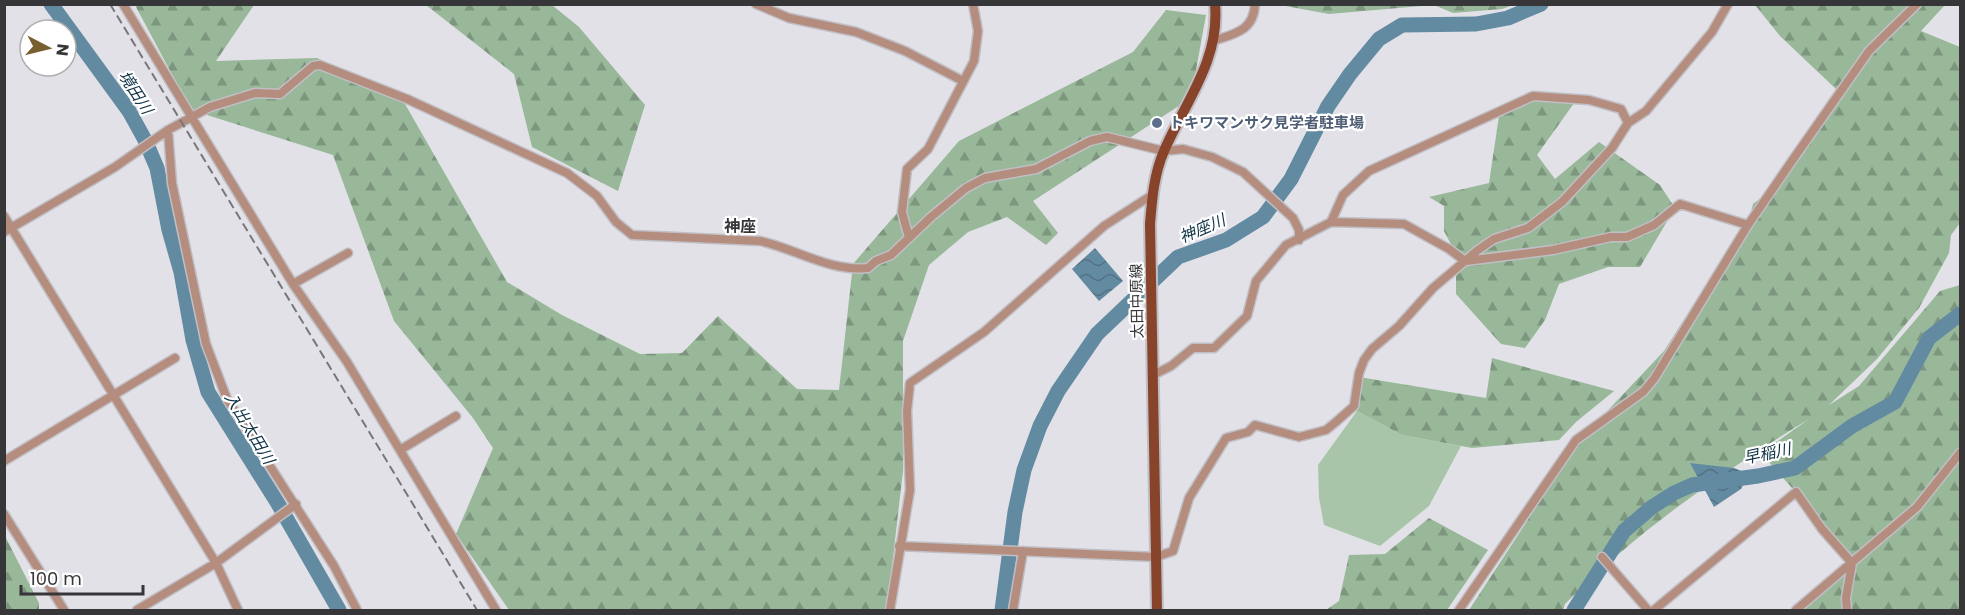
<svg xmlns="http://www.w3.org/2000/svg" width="1965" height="615" viewBox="0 0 1965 615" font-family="Poppins,'Noto Sans JP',sans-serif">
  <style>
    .green { fill: #a9c5a9 }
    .forest { fill: url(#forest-firs) }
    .water { fill: url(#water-waves) }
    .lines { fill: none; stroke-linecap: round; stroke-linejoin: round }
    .river { stroke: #628aa1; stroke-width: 15 }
    .minor-casing { stroke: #c0bfc5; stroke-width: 11 }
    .major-casing { stroke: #c0bfc5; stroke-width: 14 }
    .minor { stroke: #b48d7e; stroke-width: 8 }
    .major { stroke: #87442b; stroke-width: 10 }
    .rail { stroke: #77767a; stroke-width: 2; stroke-dasharray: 9 4.5; stroke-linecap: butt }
    .service-dot { fill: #5c6f8a; stroke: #fff; stroke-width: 2 }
    .labels { text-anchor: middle; stroke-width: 4.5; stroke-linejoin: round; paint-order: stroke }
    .service-label { font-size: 15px; font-weight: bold; fill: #4e5e75; stroke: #fff; text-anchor: start }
    .street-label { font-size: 15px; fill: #363538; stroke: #fff }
    .water-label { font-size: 16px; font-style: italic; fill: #0f3345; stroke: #fff }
    .neighbourhood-label { font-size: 16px; font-weight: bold; fill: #363538; stroke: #fff }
  </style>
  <defs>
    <pattern id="forest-firs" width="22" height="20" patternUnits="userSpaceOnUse" patternTransform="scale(1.5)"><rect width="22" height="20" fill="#98b899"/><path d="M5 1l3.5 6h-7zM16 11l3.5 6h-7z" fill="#7d967e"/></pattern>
    <pattern id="water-waves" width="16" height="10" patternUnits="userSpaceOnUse" patternTransform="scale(1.5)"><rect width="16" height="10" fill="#628aa1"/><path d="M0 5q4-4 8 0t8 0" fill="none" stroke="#527284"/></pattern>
  </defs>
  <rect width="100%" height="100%" fill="#e2e1e8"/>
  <!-- green -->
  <path class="green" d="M 1357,411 L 1402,435 L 1461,446 L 1429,506 L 1380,546 L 1324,525 L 1319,498 L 1318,465 Z"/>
  <!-- forest -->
  <path class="forest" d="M 139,4 L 254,5 L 216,61 L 317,58 L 401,97 L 507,282 L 562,315 L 640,354 L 682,353 L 718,316 L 797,389 L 839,390 L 853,264 L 959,141 L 1133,52 L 1166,10 L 1206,15 L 1191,98 L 1033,201 L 1058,233 L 1046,245 L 1007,217 L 968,232 L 929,265 L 903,341 L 903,471 L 887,610 L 509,610 L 456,534 L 493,448 L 473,418 L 394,321 L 333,155 L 191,110 L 136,7 Z
    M 426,5 L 552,5 L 579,27 L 645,105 L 618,191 L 532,147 L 514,74 Z
    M 1280,5 L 1280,4 L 1433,5 L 1329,14 Z
    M 1434,5 L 1513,5 L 1502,9 L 1453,13 Z
    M 1755,5 L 1945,5 L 1921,31 L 1960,47 L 1960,223 L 1951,235 L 1949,253 L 1919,308 L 1877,359 L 1829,405 L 1859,386 L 1940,291 L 1960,285 L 1960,610 L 1804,610 L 1805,603 L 1856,560 L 1761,453 L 1809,419 C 1722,472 1636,532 1565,604 L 1563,610 L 1469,610 L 1580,440 L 1664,351 L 1723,258 L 1741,235 L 1748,225 L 1753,204 L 1785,179 L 1806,150 L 1808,138 L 1837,90 L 1780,36 Z
    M 1533,96 L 1577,99 L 1537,155 L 1555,179 L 1599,142 L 1660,185 L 1675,208 L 1640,267 L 1608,267 L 1559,284 L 1545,320 L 1525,348 L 1501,344 L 1456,294 L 1456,254 L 1444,231 L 1444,206 L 1429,197 L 1489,183 L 1499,116 Z
    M 1492,358 L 1614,391 L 1576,422 L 1559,440 L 1472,448 L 1402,435 L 1357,411 L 1359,377 L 1486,398 Z
    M 1429,518 L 1488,550 L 1447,610 L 1326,610 L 1339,601 L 1349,555 L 1385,554 Z
    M 5,536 L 39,603 L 39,610 L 5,610 Z"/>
  <!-- water -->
  <path class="water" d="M 1095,248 L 1123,281 L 1099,301 L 1072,269 Z
    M 1690,463 L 1734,468 L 1749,474 L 1741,489 L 1714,507 Z"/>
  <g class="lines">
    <!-- river -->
    <path class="river" d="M 51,4 L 129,111 L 145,140 L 157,168 L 169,230 L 181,272 L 193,340 L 208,392 L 277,502 L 339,610
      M 1002,610 L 1015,512 L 1024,470 L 1040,426 L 1058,391 L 1097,334 L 1178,257 L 1226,240 L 1263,217 L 1291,179 L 1328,106 L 1350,74 L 1379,39 L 1402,25 L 1476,24 L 1508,18 L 1541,4
      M 1574,610 L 1624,531 L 1652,507 L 1674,493 L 1692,485 L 1758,476 L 1795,468 L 1852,426 L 1895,402 L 1929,338 L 1960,314"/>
    <!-- minor casing -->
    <g class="minor-casing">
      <path id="minor" d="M 123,4 L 293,284 L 347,362 L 496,610
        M 756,4 L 789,18 L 856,32 L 905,51 L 963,81
        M 1213,41 C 1234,34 1254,31 1255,4
        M 168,130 L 172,183 L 206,344 L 227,399 L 334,566 L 357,610
        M 4,216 L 216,563 L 238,610
        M 1331,222 L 1404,224 L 1449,249 L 1465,261
        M 4,232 L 115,167 L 168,130 L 210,107 L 255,93 L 280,94 L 313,66 L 320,65 L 407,99 L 567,173 L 597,196 L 616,222 L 632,235 L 760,241 C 796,249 830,272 868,268 L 876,261 L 891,255 L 931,217 L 966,188 L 985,178 L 1036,169 L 1090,141 L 1107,137 L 1164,151 L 1183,149 L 1212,157 L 1243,172 L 1293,218 L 1299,230 L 1299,240
        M 909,238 L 902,212 L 907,169 L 928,149 L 974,61 L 978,31 L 973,4
        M 1466,261 L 1553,250 L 1611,237 L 1627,237 L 1654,225 L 1680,204 L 1748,225
        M 293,284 L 348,253
        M 1153,375 L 1171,366 L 1193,348 L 1214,348 L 1247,316 L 1256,281 L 1286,245 L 1331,222 L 1343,195 L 1369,171 L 1533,96 L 1589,100 L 1621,109 L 1628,123
        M 400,450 L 456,416
        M 4,461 L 175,358
        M 4,514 L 64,610
        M 899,546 L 1156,557 L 1173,551 L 1189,498 L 1226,438 L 1248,432 L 1255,425 L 1299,437 L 1326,430 L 1337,421 L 1354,406 L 1359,373 L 1364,360 L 1372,349 L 1399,326 L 1433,288 L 1478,250 L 1494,239 L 1528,228 L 1562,202 L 1612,148 L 1628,123 L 1646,111 L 1712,32 L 1728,4
        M 1602,557 L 1648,610
        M 137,610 L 216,563 L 296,504
        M 890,610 L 910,490 L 907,411 L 910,383 L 984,332 L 1104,226 L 1152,195
        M 1013,610 L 1023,551
        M 1459,610 L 1576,440 L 1643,392 L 1654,379 L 1748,225 L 1794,158 L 1869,51 L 1917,4
        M 1654,610 L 1796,492 L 1822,529 L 1852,563 L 1846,598 L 1847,610
        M 1796,610 L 1917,507 L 1960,453"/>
    </g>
    <!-- major casing -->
    <g class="major-casing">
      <path id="major" d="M 1157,610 L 1150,224 C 1152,199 1154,174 1164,151 C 1185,102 1220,61 1215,4"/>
    </g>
    <!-- minor -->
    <use href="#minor" class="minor"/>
    <!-- major -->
    <use href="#major" class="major"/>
    <!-- rail -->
    <path class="rail" d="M 110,4 L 477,610"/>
  </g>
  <!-- markers -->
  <circle class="service-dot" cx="1157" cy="123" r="6"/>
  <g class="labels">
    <!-- service labels -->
    <g class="service-label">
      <text x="1169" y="128">トキワマンサク見学者駐車場</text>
    </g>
    <!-- street labels -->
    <g class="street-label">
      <text transform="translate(1137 301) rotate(-91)" y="5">太田中原線</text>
    </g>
    <!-- water labels -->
    <g class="water-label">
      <text transform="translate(136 92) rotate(57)" y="6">境田川</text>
      <text transform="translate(1202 228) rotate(-23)" y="6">神座川</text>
      <text transform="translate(250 428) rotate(59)" y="6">入出太田川</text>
      <text transform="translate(1767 453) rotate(-12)" y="6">早稲川</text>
    </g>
    <!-- neighbourhood labels -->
    <g class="neighbourhood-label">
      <text x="740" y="232">神座</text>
    </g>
  </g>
  <!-- border -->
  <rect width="1965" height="615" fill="none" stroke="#363538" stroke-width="12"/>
  <!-- north arrow -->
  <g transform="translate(48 48) rotate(97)"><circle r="28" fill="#ffffff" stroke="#afaeaf" stroke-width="1.5"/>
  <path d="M0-4.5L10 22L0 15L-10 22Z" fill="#775f2f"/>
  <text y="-9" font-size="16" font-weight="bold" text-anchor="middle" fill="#363538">N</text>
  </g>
  <!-- scale -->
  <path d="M21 585v9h122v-9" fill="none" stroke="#363538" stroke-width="3"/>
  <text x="30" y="585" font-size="18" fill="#363538" stroke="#ffffff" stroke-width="4.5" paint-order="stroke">100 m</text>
</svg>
